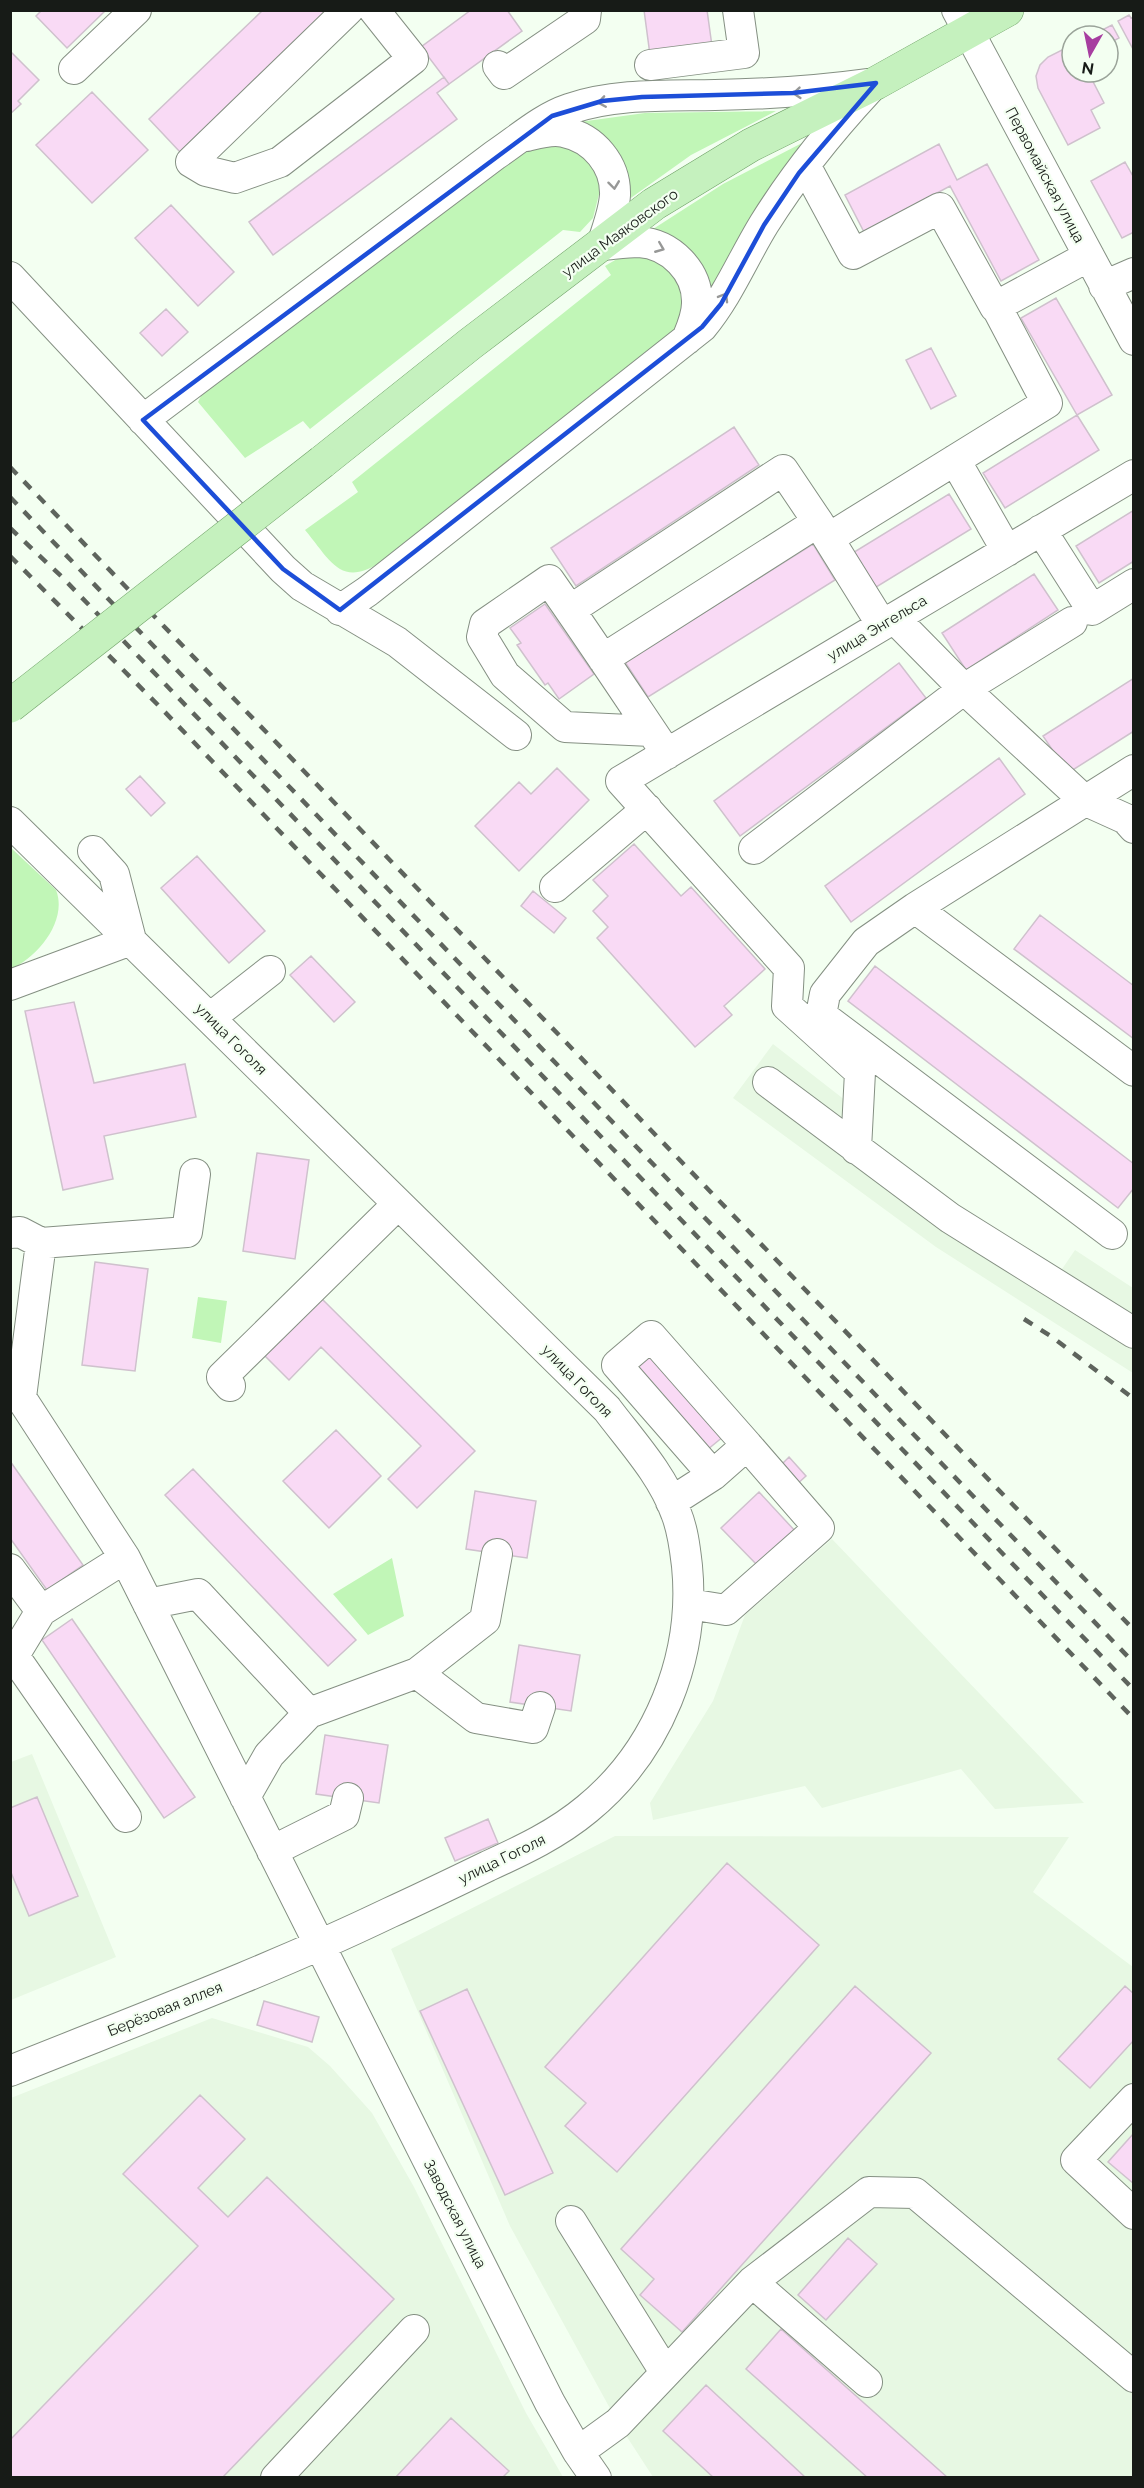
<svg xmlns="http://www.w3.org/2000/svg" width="1144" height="2488" viewBox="0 0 1144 2488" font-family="Raleway,sans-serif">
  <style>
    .built { fill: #e7f8e3 }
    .green { fill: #c1f6b7 }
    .building { fill: #f9daf5; stroke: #cfc1cd; stroke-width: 1.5 }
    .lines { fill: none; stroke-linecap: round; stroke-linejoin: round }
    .minor-casing { stroke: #859083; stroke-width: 32 }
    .major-casing { stroke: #6fa067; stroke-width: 34 }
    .minor { stroke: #fff; stroke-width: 30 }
    .major { stroke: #c5f1be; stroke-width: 33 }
    .rail { stroke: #5e645d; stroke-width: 4.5; stroke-dasharray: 10 10; stroke-linecap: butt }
    .major-bridge-casing { stroke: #6fa067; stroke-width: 34; stroke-linecap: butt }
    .major-bridge { stroke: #c5f1be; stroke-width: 33 }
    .oneway { stroke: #979897 }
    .marked { fill: none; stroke: #1d4ed8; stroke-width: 4.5; stroke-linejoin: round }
    .labels { text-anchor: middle; stroke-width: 4.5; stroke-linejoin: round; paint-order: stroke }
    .street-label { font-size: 15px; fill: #171b17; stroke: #f3fff1 }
  </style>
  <rect width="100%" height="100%" fill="#f3fff1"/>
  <!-- built -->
  <path class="built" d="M 773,1044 L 868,1118 L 865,1150 L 1056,1278 L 1075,1250 L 1133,1288 L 1133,1373 L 936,1247 L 733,1098 Z
    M 832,1539 L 1084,1803 L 995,1809 L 961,1769 L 822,1808 L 805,1786 L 653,1820 L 650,1803 L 713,1701 L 745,1615 Z
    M 32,1754 L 116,1957 L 11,2000 L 11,1762 Z
    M 615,1836 L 1069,1837 L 1033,1892 L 1133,1967 L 1133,2477 L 653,2477 L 618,2423 L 510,2226 L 391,1949 Z
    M 212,2018 L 308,2047 L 330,2066 L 372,2113 L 414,2187 L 526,2413 L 563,2477 L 11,2478 L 11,2098 Z"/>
  <!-- green -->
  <path class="green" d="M 776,111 L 691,155 L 628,200 C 627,151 614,143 572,123 L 645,113 Z
    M 561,141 L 588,157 L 601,186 L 593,218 L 580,232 L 563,230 L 310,429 L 303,421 L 245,458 L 198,402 L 205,388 L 518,155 L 535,145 Z
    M 802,143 L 751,216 L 713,294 C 707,259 684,240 650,231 L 723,184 Z
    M 652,254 L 685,286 L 683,320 L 670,338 L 382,561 C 341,589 331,561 305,530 L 358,492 L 352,482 L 611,275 L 605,266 L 622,256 Z
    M 10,847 L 56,890 C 68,920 38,958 10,969 Z
    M 198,1297 L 227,1301 L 221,1343 L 192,1338 Z
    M 392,1558 L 404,1616 L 368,1635 L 333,1594 Z"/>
  <!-- building -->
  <path class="building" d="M 42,10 L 106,10 L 67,48 L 36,16 Z
    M 263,10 L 328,10 L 180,152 L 149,119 Z
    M 471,10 L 507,10 L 522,31 L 449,84 L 421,47 Z
    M 644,10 L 707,10 L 712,46 L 650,55 Z
    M 1129,15 L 1131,18 L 1134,17 L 1134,51 L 1118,21 Z
    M 1112,25 L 1119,38 L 1108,44 L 1108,36 L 1102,36 L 1100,31 Z
    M 1072,45 L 1072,72 L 1088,72 L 1104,103 L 1091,110 L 1100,128 L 1068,145 L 1038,88 L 1036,76 L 1040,65 L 1048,57 Z
    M 10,51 L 39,80 L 18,101 L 21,104 L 10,114 Z
    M 444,77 L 449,84 L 437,93 L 457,119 L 273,255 L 249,222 Z
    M 92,92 L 148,150 L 92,203 L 36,145 Z
    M 939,144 L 957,180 L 987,164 L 1039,260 L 1001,281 L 950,186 L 864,232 L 845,195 Z
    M 1125,162 L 1134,178 L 1134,232 L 1122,238 L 1091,181 Z
    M 171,205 L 234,272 L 198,306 L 135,238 Z
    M 1056,298 L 1112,395 L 1077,415 L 1021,318 Z
    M 166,309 L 188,332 L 162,356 L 140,333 Z
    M 931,348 L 956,396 L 931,409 L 906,360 Z
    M 1077,415 L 1099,450 L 1005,508 L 983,473 Z
    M 734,427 L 759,465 L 576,586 L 551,548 Z
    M 949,494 L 971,529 L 873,589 L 851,554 Z
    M 1134,510 L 1134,561 L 1099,583 L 1076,546 Z
    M 813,544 L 835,580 L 648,697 L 625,662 Z
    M 1034,574 L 1058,610 L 966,670 L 942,633 Z
    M 545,604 L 594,674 L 559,699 L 548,683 L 545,685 L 517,645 L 521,643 L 510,628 Z
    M 899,663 L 926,698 L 740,836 L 714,801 Z
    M 1134,678 L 1134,731 L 1068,773 L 1043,736 Z
    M 999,758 L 1025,794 L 851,922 L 825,886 Z
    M 557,768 L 589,800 L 519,871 L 475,826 L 519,782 L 531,794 Z
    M 140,776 L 165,803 L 151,816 L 126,789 Z
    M 634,844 L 681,896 L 691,887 L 765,969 L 724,1006 L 732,1015 L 695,1047 L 597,938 L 608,927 L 593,911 L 608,896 L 593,880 Z
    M 197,856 L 265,931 L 229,963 L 161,888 Z
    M 533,891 L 566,918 L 554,933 L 521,906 Z
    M 1040,915 L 1134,986 L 1134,1039 L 1014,949 Z
    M 311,956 L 355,1002 L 334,1022 L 290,975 Z
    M 875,966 L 1134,1164 L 1134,1188 L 1118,1208 L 848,1001 Z
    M 74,1002 L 94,1083 L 185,1064 L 196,1117 L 104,1136 L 113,1179 L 63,1190 L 25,1011 Z
    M 257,1153 L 309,1160 L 295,1259 L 243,1251 Z
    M 95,1262 L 148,1269 L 135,1371 L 82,1365 Z
    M 320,1297 L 475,1451 L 417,1508 L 388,1479 L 421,1446 L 321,1347 L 289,1380 L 263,1354 Z
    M 650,1352 L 724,1436 L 707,1450 L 634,1366 Z
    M 336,1430 L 381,1476 L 329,1528 L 283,1481 Z
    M 789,1457 L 806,1476 L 795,1486 L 778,1468 Z
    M 10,1461 L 83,1565 L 47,1590 L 10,1538 Z
    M 193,1469 L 356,1640 L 328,1666 L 165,1495 Z
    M 475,1491 L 536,1501 L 527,1558 L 466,1549 Z
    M 759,1492 L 796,1532 L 759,1567 L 721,1528 Z
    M 72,1619 L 195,1797 L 164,1818 L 42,1640 Z
    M 519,1645 L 580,1655 L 571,1711 L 510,1702 Z
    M 325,1735 L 388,1745 L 379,1803 L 316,1794 Z
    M 37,1797 L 78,1896 L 29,1916 L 10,1870 L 10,1808 Z
    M 488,1819 L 498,1843 L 455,1861 L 445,1838 Z
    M 727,1863 L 819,1945 L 617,2172 L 565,2126 L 586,2103 L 545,2067 Z
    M 855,1986 L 931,2053 L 682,2332 L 640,2295 L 654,2279 L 621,2249 Z
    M 1125,1986 L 1134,1994 L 1134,2040 L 1090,2088 L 1058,2059 Z
    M 467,1989 L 553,2173 L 505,2195 L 420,2011 Z
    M 264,2001 L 319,2017 L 312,2042 L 257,2025 Z
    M 200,2095 L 245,2139 L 198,2188 L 228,2217 L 267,2177 L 394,2299 L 222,2478 L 10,2478 L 10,2440 L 198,2246 L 123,2174 Z
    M 1134,2133 L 1134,2184 L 1108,2162 Z
    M 848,2238 L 877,2264 L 826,2320 L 798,2295 Z
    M 781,2329 L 948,2478 L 868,2478 L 746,2369 Z
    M 706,2385 L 806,2478 L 714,2478 L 663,2431 Z
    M 451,2418 L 509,2471 L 502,2478 L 395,2478 Z"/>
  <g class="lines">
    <!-- minor casing -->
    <g class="minor-casing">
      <path id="minor" d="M 348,10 L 191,162 L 206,171 L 235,178 L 280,162 L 413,59 L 374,10
        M 957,10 L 1134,340
        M 650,65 L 744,53 L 738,10
        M 498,66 L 504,74 L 585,19 L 586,10
        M 74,69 L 136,10
        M 527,136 C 539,133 552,129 564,132 C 594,138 616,165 615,195 C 614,212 607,229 602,245 C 614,244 627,242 639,242 C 671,244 698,272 697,303 C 697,316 692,327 687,339
        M 805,165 L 853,254 L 940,208 L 995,307 L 1089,256
        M 10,277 L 283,569 L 302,586 L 397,642 L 516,735
        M 1104,286 L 1134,273
        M 143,420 L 495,155 C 519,139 542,118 569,109 C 615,93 668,96 715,95 C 766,94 816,91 867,84
        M 955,460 L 1007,551
        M 1041,530 L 1092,610 L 1134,584
        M 829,538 L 1047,403 L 996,306
        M 340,610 L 368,591 L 702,327 C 729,294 742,260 764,224 C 794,176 830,131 869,89
        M 570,610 L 783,470 L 818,522 L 882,625
        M 894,618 L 964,689 L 1084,800 L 1126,819 L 1134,828
        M 603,659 L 818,522
        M 651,731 L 565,727 L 505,675 L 482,637 L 485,624 L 549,580 C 589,637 628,696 667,754
        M 10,822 L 607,1409 C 631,1441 662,1474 676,1513 C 683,1530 685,1549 687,1566 C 696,1657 658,1751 587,1809 C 557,1834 523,1850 488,1866 C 455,1882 422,1898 389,1913 C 266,1972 137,2020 10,2071
        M 754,849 L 964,689 L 1072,622
        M 93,851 L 114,874 L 131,940
        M 555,887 L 647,809
        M 915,908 L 1134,1071
        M 10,985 L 131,940
        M 210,1018 L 270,971
        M 768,1082 L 950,1218 L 1134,1333
        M 856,1149 L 860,1072 L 787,1006 L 789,968 L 621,781 L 1134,475
        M 10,1233 L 20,1232 L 41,1243 L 187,1232 L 195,1174
        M 1112,1234 L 821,1015 L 825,994 L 866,942 L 915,908 L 1134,770
        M 10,1381 L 125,1558 L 550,2403 L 578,2452 L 596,2478
        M 230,1386 L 222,1377 L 398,1204
        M 21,1397 L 41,1243
        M 713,1475 L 617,1365 L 651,1336 L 747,1445
        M 671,1502 L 713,1475 L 747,1445 L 819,1528 L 726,1610 L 689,1604
        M 10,1569 L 41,1611
        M 148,1604 L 198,1594 L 309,1713
        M 14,1656 L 126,1817
        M 10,1662 L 41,1611 L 125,1558
        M 417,1673 L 485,1620 L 497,1554
        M 245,1797 L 269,1755 L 309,1713 L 417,1673 L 476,1718 L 533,1728 L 540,1707
        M 272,1851 L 344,1815 L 348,1798
        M 1134,2099 L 1076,2160 L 1134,2214
        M 571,2221 L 665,2372
        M 752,2282 L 867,2382
        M 578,2452 L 618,2423 L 752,2282 L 869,2192 L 915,2193 L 1134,2377
        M 276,2478 L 414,2330"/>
    </g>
    <!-- major casing -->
    <g class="major-casing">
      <path id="major" d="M 322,462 L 470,344 L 654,204 L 751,145 L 876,83 L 1007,10"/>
    </g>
    <!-- minor -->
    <use href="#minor" class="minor"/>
    <!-- major -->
    <use href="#major" class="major"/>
    <!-- rail -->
    <path class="rail" d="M 10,467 L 1134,1630
      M 10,497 L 1134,1663
      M 10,528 L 61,576 L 1134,1690
      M 10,556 L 159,706 L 1134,1719
      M 1024,1319 L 1052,1337 L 1134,1399"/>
    <!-- major-bridge casing -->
    <g class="major-bridge-casing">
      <path id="major-bridge" d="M 10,706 L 322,462"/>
    </g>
    <!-- major-bridge -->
    <use href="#major-bridge" class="major-bridge"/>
  </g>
  <!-- one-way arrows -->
  <defs><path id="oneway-chevron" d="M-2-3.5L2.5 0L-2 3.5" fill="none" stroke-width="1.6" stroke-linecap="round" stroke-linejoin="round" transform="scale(1.5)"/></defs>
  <g class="oneway">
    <use href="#oneway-chevron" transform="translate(797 93) rotate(175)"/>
    <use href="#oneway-chevron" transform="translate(602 102) rotate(171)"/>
    <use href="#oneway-chevron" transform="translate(614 185) rotate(83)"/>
    <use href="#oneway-chevron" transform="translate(660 248) rotate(22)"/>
    <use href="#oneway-chevron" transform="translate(724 297) rotate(-60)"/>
  </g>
  <!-- marked area -->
  <path class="marked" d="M 876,83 L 799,173 L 764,225 L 721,304 L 702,327 L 340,610 L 283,569 L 143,420 L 552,116 L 602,101 L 642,97 L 793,93 Z"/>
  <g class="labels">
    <!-- street labels -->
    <g class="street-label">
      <text transform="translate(1045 175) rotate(62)" y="5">Первомайская улица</text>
      <text transform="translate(620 233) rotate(-36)" y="5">улица Маяковского</text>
      <text transform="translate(877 628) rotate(-31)" y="5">улица Энгельса</text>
      <text transform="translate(231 1039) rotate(45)" y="5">улица Гоголя</text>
      <text transform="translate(577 1381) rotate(46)" y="5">улица Гоголя</text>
      <text transform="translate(502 1859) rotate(-26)" y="5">улица Гоголя</text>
      <text transform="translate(165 2009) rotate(-22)" y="5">Берёзовая аллея</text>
      <text transform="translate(455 2214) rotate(63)" y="5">Заводская улица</text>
    </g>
  </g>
  <!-- border -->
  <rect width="1144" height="2488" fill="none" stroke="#171b17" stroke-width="24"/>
  <!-- north arrow -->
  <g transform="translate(1090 54) rotate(189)"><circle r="28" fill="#f3fff1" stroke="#9ba49a" stroke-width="1.5"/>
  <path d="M0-4.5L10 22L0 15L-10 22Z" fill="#a73ea0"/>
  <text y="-9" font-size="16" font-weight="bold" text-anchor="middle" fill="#171b17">N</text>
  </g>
</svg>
